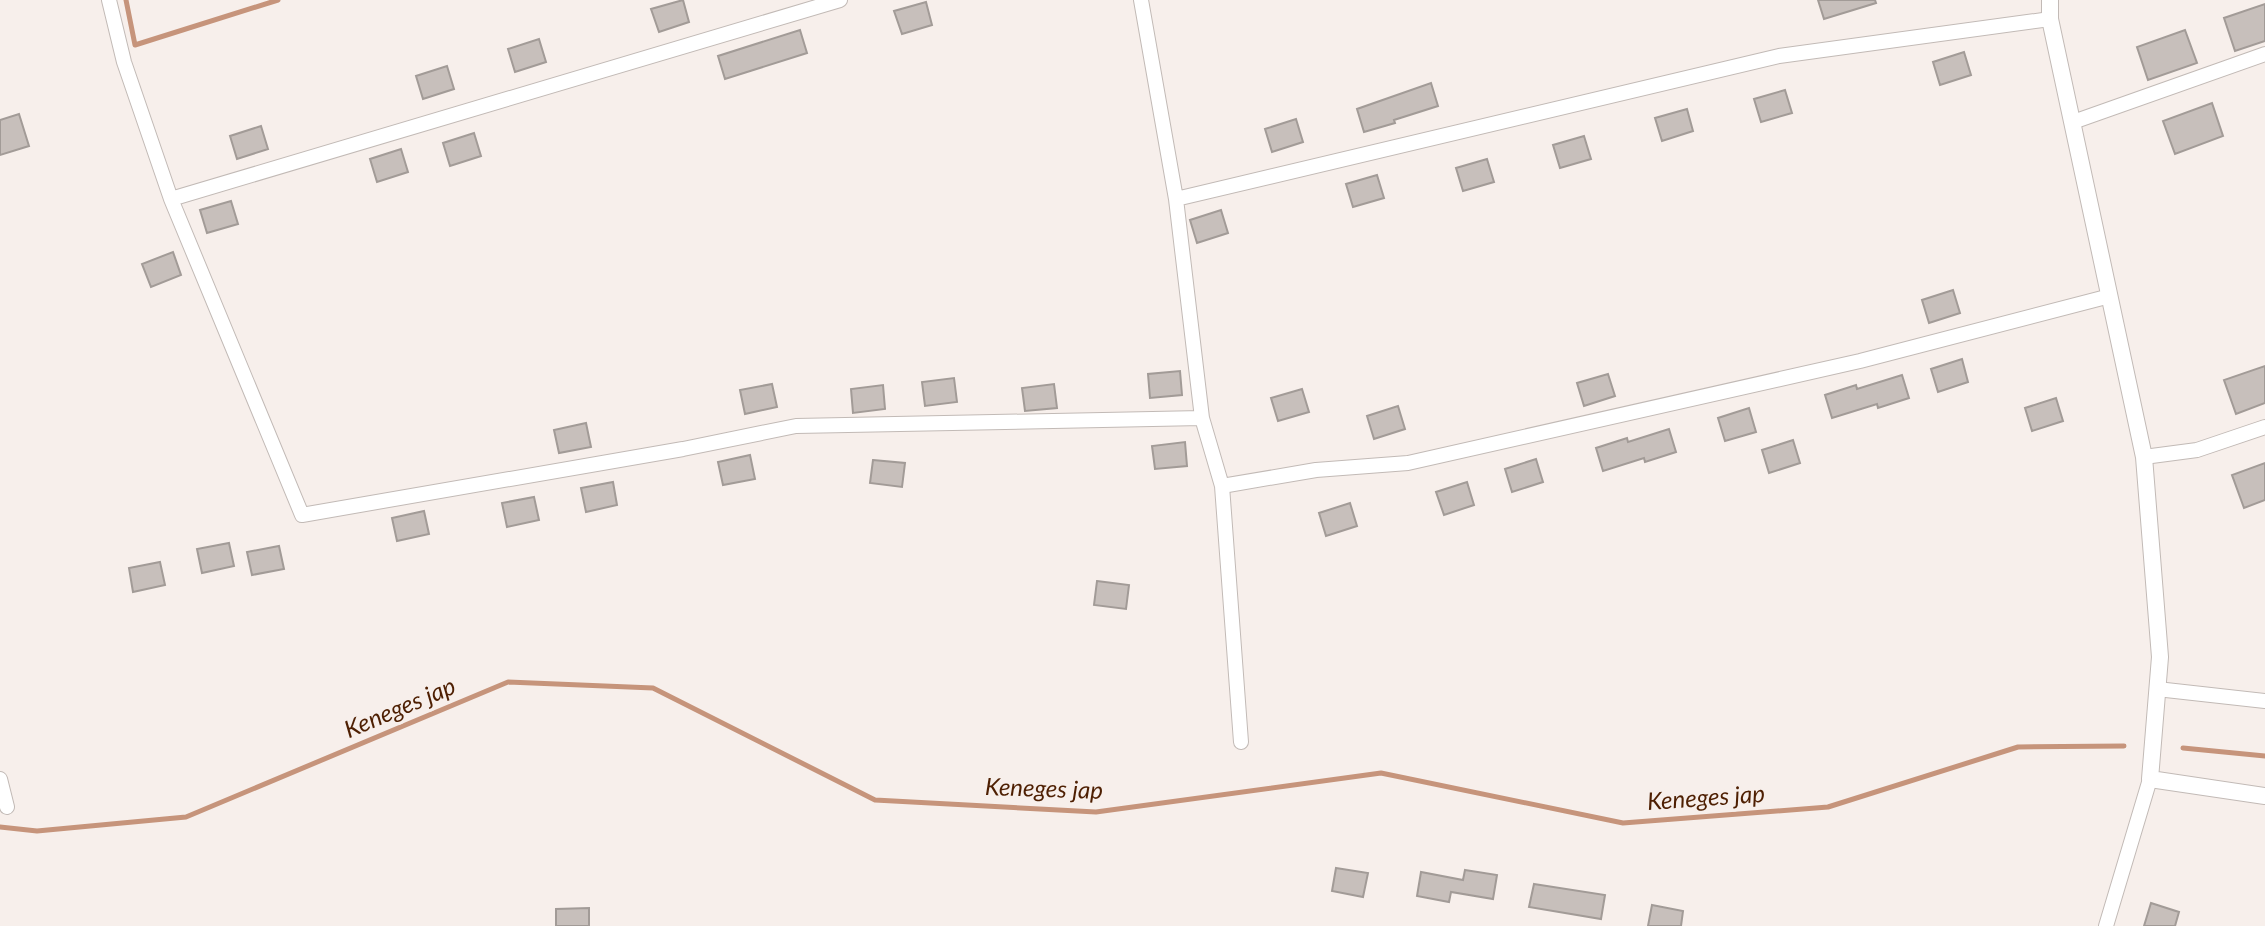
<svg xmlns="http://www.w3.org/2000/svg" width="2265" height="926" viewBox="0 0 2265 926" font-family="Lato,sans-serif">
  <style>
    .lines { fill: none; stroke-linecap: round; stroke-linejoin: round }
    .stream { stroke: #c6947b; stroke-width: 5 }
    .building { fill: #c7bfbb; stroke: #a29b97; stroke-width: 2 }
    .minor-casing { stroke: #c2bab6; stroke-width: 16 }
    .tertiary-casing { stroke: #c2bab6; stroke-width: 18 }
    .minor { stroke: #fff; stroke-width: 14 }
    .tertiary { stroke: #fff; stroke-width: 16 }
    .labels { text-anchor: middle; stroke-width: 6; stroke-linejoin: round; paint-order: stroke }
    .water-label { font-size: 24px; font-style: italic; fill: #4e1f02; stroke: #f7efeb }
  </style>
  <rect width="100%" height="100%" fill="#f7efeb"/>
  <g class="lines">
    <!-- stream -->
    <path class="stream" d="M 126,0 L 135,45 L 278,0
      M 2183,748 L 2265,756
      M 0,827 L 37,831 L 186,817 L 508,682 L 653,688 L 875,800 L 1096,812 L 1381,773 L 1623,823 L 1828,807 L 2018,747 L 2124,746"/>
  </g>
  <!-- building -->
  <path class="building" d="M 683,0 L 689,22 L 659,32 L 651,9 Z
    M 1818,0 L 1875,0 L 1876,3 L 1824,19 Z
    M 926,2 L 932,25 L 902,34 L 894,11 Z
    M 2265,4 L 2265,41 L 2235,51 L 2224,18 Z
    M 800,30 L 807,53 L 725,79 L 718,56 Z
    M 2185,30 L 2197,63 L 2148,80 L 2137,47 Z
    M 539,39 L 546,62 L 515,72 L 508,49 Z
    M 1964,52 L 1971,75 L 1940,85 L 1933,62 Z
    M 447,66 L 454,89 L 423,99 L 416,76 Z
    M 1431,83 L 1438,106 L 1394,120 L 1395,123 L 1364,132 L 1357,109 Z
    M 1785,90 L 1792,113 L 1761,122 L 1754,99 Z
    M 2212,103 L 2223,136 L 2175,154 L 2163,121 Z
    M 1687,109 L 1693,131 L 1662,141 L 1655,118 Z
    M 19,114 L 29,146 L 0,155 L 0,120 Z
    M 1296,119 L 1303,142 L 1272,152 L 1265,129 Z
    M 261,126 L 268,149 L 237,159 L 230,136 Z
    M 474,133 L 481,156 L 450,166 L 443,143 Z
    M 1584,136 L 1591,159 L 1560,168 L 1553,145 Z
    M 401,149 L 408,172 L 377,182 L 370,159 Z
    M 1487,159 L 1494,182 L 1463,191 L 1456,168 Z
    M 1377,175 L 1384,198 L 1353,207 L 1346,184 Z
    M 231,201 L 238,224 L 207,233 L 200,210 Z
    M 1221,210 L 1228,233 L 1197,243 L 1190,220 Z
    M 173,252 L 181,275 L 151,287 L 142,264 Z
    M 1953,290 L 1960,313 L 1929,323 L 1922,300 Z
    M 1962,359 L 1968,382 L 1938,392 L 1931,369 Z
    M 2265,366 L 2265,403 L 2236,414 L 2224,380 Z
    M 1180,371 L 1182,395 L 1150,398 L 1148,374 Z
    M 1608,374 L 1615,396 L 1584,406 L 1577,383 Z
    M 1902,375 L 1909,398 L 1878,408 L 1877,404 L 1832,418 L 1825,395 L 1856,385 L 1857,389 Z
    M 954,378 L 957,402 L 925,406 L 922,382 Z
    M 772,384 L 777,407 L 745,414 L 740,390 Z
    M 1054,384 L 1057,408 L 1025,411 L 1022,388 Z
    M 883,385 L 885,409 L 853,413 L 851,389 Z
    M 1302,389 L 1309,412 L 1278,421 L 1271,398 Z
    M 2056,398 L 2063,421 L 2032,431 L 2025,408 Z
    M 1398,406 L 1405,429 L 1374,439 L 1367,416 Z
    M 1749,408 L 1756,432 L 1725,441 L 1718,418 Z
    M 586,423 L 591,447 L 559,453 L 554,430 Z
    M 1669,429 L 1676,452 L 1645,462 L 1644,458 L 1603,471 L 1596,448 L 1627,438 L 1628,442 Z
    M 1793,440 L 1800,463 L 1769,473 L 1762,450 Z
    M 1185,442 L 1187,466 L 1155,469 L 1152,446 Z
    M 750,455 L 755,479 L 723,485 L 718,462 Z
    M 1536,459 L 1543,482 L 1512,492 L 1505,469 Z
    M 873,460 L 905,463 L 902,487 L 870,483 Z
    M 2265,463 L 2265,500 L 2244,508 L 2232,475 Z
    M 613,482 L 617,505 L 586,512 L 581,488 Z
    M 1467,482 L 1474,505 L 1444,515 L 1436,492 Z
    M 534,497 L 539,520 L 507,527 L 502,503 Z
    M 1350,503 L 1357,526 L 1326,536 L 1319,513 Z
    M 424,511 L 429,534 L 397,541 L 392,518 Z
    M 229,543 L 234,566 L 202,573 L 197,549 Z
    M 279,546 L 284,569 L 252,575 L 247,552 Z
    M 160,562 L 165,585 L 133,592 L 129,568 Z
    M 1097,581 L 1129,585 L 1126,609 L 1094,605 Z
    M 1336,868 L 1368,873 L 1363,897 L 1332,891 Z
    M 1465,870 L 1497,875 L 1493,899 L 1451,892 L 1449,902 L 1417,896 L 1421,872 L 1463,880 Z
    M 1534,884 L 1605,895 L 1601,919 L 1529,907 Z
    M 2151,903 L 2179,912 L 2175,926 L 2144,926 Z
    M 1652,905 L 1683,911 L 1681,926 L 1648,926 Z
    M 589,908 L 589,926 L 556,926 L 556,909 Z"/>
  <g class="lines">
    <!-- minor casing -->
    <g class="minor-casing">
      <path id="minor" d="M 109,0 L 124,62 L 171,199 L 302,515 L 683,449 L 796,426 L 1202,418
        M 1141,0 L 1176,199 L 1202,418 L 1222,486
        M 2073,122 L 2265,54
        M 171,199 L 840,0
        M 1176,199 L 1779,56 L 2050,19
        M 2144,457 L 2197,450 L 2265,427
        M 2157,689 L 2265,701
        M 1241,742 L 1222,486 L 1316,470 L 1408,463 L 1860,361 L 2110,296
        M 0,779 L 7,807
        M 2106,926 L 2150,779"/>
    </g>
    <!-- tertiary casing -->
    <g class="tertiary-casing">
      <path id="tertiary" d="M 2050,0 L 2050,19 L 2144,457 L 2160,657 L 2150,779 L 2265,796"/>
    </g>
    <!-- minor -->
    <use href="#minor" class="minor"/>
    <!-- tertiary -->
    <use href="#tertiary" class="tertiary"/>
  </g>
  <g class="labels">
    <!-- water labels -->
    <g class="water-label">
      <text transform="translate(400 708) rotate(-23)" y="8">Keneges jap</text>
      <text transform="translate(1044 789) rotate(2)" y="8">Keneges jap</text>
      <text transform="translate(1706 798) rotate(-4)" y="8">Keneges jap</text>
    </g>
  </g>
</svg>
